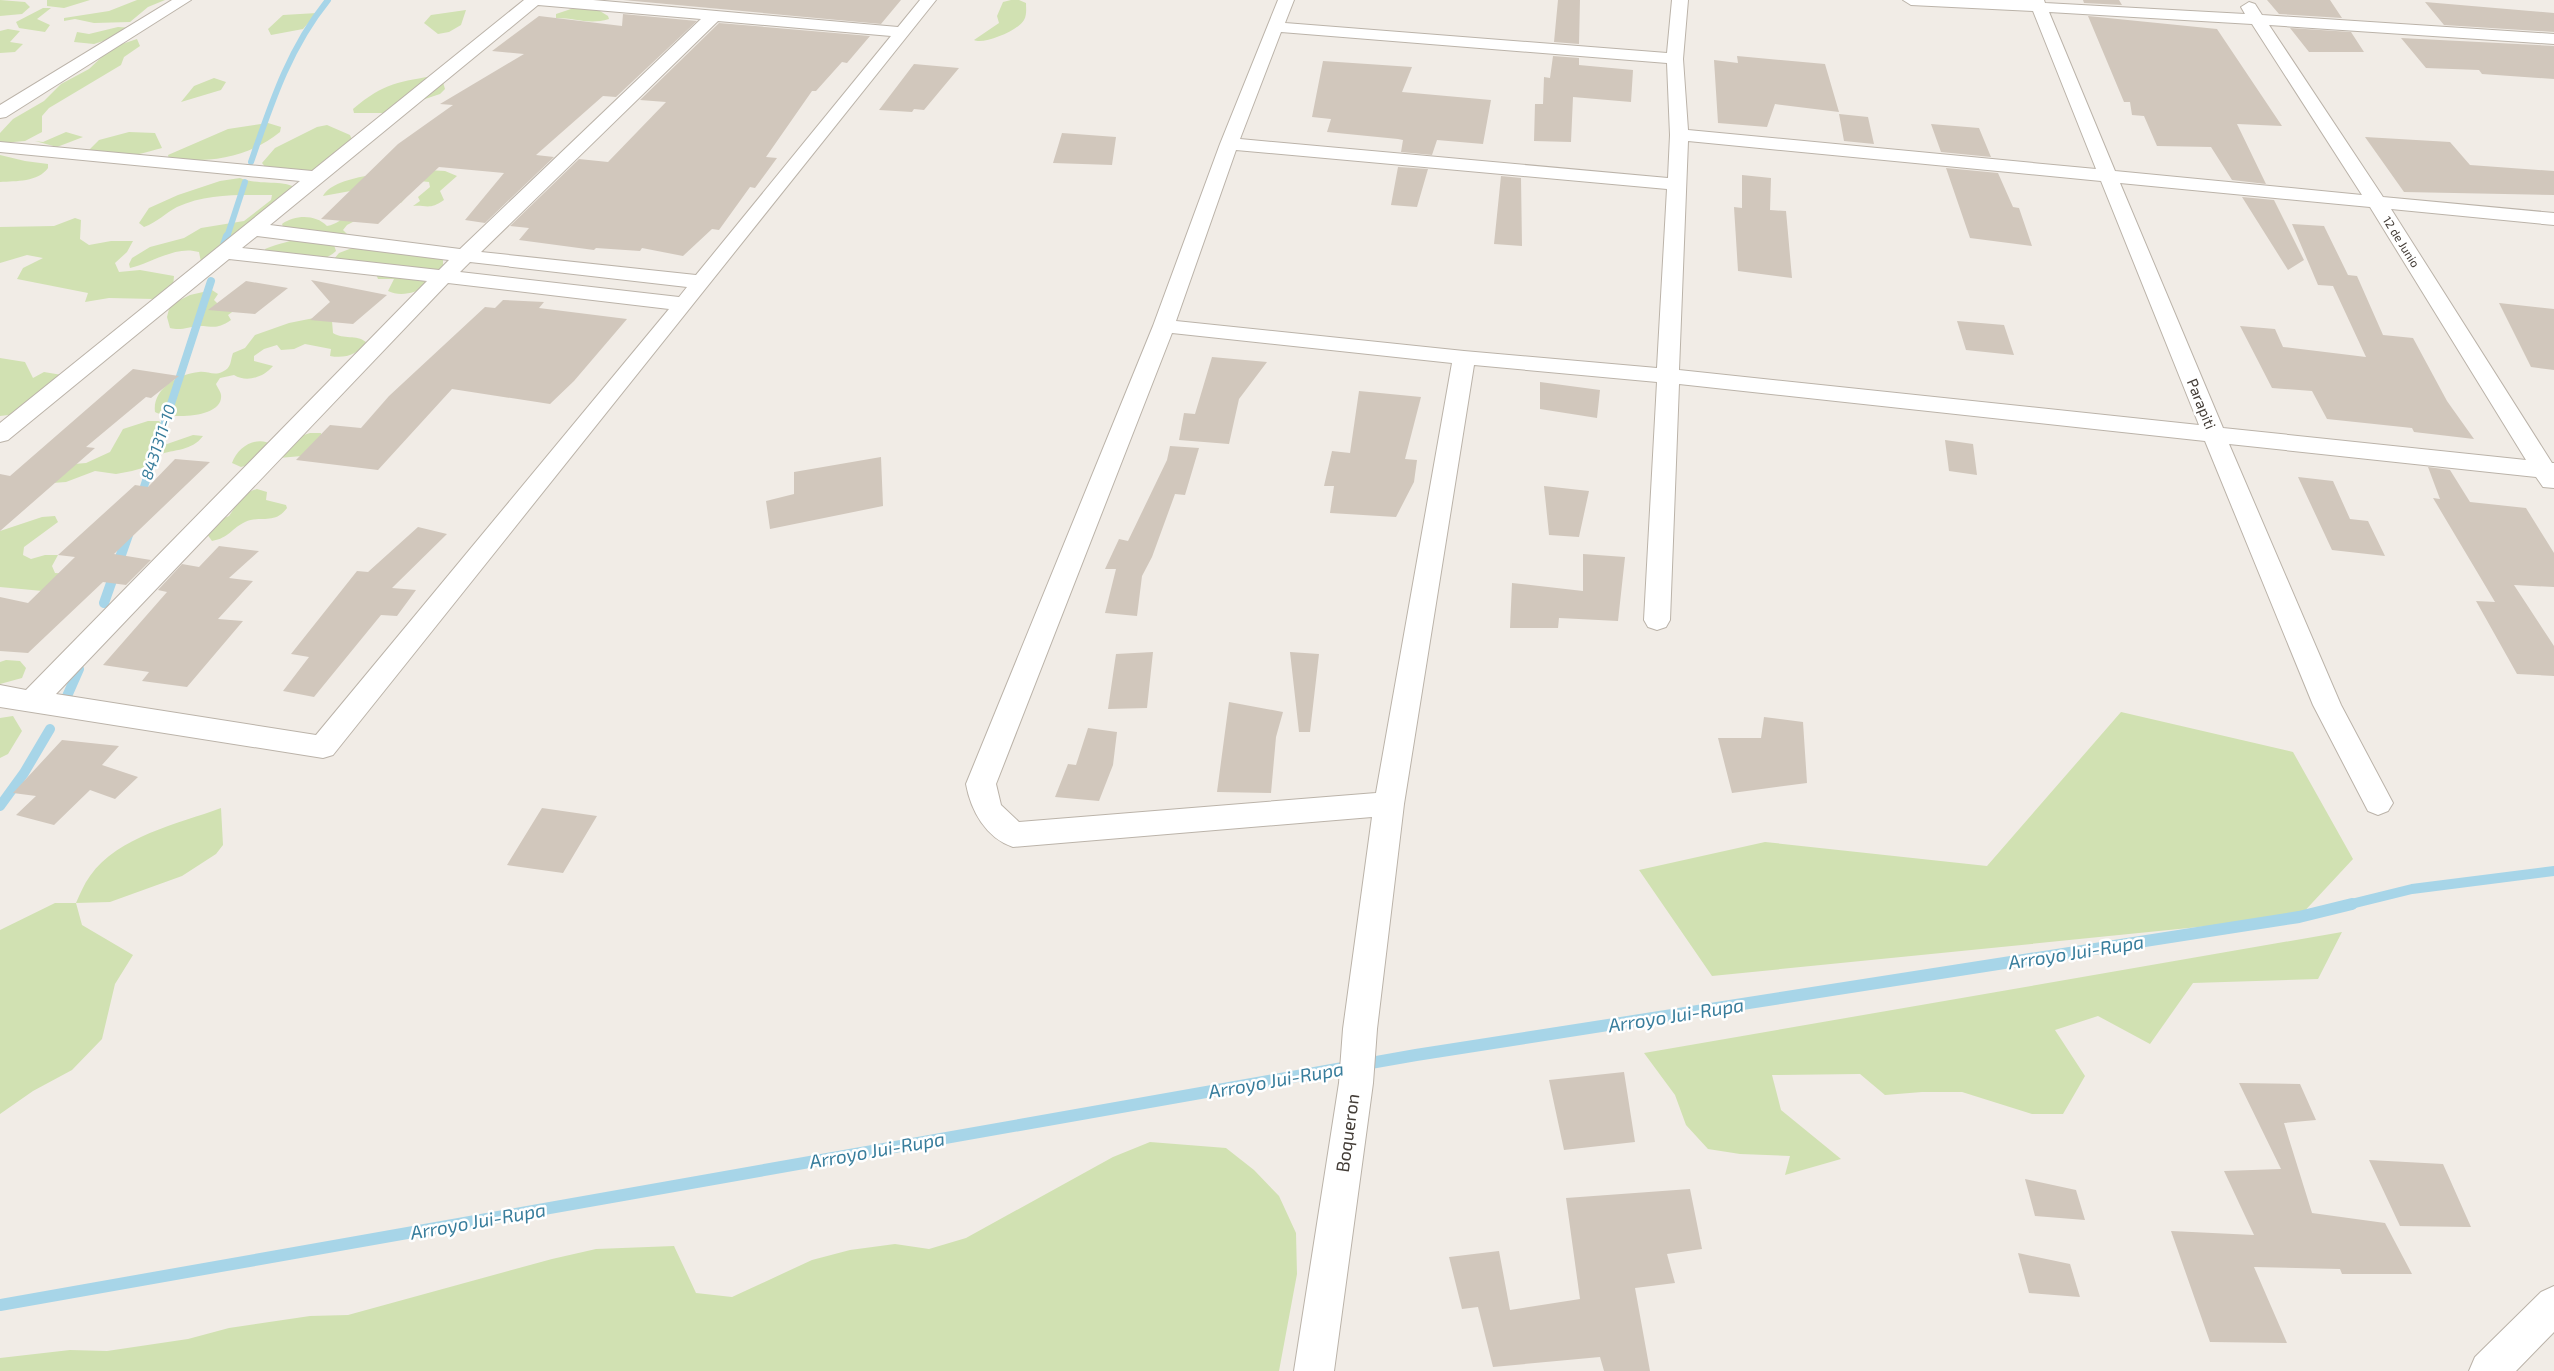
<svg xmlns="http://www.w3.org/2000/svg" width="2554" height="1371" viewBox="0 0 2554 1371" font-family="'Exo 2',sans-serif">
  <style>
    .green { fill: #d1e1b2 }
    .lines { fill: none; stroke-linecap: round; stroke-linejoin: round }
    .stream-far3 { stroke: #a7d5e8; stroke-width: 6 }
    .stream-far2 { stroke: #a7d5e8; stroke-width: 8 }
    .stream-far1 { stroke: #a7d5e8; stroke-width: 10 }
    .stream { stroke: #a7d5e8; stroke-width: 12 }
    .building { fill: #d1c7bc }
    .minor-casing { stroke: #bbb3a9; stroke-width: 2 }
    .minor { fill: #fff; fill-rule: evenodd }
    .labels { text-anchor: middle; stroke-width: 5; stroke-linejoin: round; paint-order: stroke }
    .far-street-label { font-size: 12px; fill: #433c36; stroke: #fff }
    .street-label { font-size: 15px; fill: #433c36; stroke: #fff }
    .water-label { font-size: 16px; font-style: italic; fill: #387d9c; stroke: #fff }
    .near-street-label { font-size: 18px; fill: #433c36; stroke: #fff }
    .near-water-label { font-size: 19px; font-style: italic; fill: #387d9c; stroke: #fff }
  </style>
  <rect width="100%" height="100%" fill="#f1ece6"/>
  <!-- green -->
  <path class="green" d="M 0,0 L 25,2 L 30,7 L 22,14 L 0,16 Z
    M 47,0 L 90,0 L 64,8 L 47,6 Z
    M 137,0 L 165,0 L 148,7 L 130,22 L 94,23 L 75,19 L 64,21 L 64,18 L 109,11 Z
    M 1011,0 L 1019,0 L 1026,3 C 1026,8 1027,15 1024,20 C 1019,30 984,45 974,40 L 999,23 L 997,16 L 1003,2 Z
    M 43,8 L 51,8 L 37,19 L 50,25 L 45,32 L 19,28 L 16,22 Z
    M 595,8 L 608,16 L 609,19 C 588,25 577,18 556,18 L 556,14 L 571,9 Z
    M 466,10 L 461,25 L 449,32 L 438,34 L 424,23 L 431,15 Z
    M 317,13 L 303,29 L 271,35 L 268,29 L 283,15 Z
    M 118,27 L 134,28 L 134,31 L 94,44 L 74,42 L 77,32 L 89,34 Z
    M 8,29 L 20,31 L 10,42 L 23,44 L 15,52 L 0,53 L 0,31 Z
    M 137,39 L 140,46 L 124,57 L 121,65 L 49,108 L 42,116 L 42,132 L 25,141 L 2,143 L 0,141 L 0,133 L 13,119 L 44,101 L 61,84 L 89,69 L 107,52 L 119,45 Z
    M 439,75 L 447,80 L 442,79 L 445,89 L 440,94 L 383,113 L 354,113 L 353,109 C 385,82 399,82 439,75 Z
    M 214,78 L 226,82 L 221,90 L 181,102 L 194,86 Z
    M 268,123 L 281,127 L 280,132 C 248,158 209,163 169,159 L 168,155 L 228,129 Z
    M 327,125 L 350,135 L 353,142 L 319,171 L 271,174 L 262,163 L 275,148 L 317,127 Z
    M 66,132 L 83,137 L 57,147 L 35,141 L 43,142 Z
    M 129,132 L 155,133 L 162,148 C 140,154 107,164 86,153 L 99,140 Z
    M 0,155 L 25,161 L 48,164 L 48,168 C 38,182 16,181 0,182 Z
    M 427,170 L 445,171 L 457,176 L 440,191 L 444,200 C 430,210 427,205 413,206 L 420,201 L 418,197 L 430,187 L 429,182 L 420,181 L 401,203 L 393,201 L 347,225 L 343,230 L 347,234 L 334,245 L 336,251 C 319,268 288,257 266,253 L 265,249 C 279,243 291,242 305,235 L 284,229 L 282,224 C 295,215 315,214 327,226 C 347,222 349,208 356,190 L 323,196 C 336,173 403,172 427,170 Z
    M 240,178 C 261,187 287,177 304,193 L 304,197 L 244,242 L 243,247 L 236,254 L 201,262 L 199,252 C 176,245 152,263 130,268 L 129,264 L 132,258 L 150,247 L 184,238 L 201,228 L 244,221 L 271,200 L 272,195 C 240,195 207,193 177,207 C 165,213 158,222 144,227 L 139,223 L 149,208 L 178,195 L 220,181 Z
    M 75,218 L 81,220 L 80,239 L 89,245 L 111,241 L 133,241 L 127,252 L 115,263 L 119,272 L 140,270 L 174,276 L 173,287 L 154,299 L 109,298 L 85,302 L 88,293 L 17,279 L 23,268 L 43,258 L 27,255 L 0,263 L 0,227 L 54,226 Z
    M 360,245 L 443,259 L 443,270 L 424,276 L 426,286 C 416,293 400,297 388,291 L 394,279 L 378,279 L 376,274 L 346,271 L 334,259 L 339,253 Z
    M 212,290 L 218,294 L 214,300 L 218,304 L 235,310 L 228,315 L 231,320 C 216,330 214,326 199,326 C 188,327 181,331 170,328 L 167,317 L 170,305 L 190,295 Z
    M 314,318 L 332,321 L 333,333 C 344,340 356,334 366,342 C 359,354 345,359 330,356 L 331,349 L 305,344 L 294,349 L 281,350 L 277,345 L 264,349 L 254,356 L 254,361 L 273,366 C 264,377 247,383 234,375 L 220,378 L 216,384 C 217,387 221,392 221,395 C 224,419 168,419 155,412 C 152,389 178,374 199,372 C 207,371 214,376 222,372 C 232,368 230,361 233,353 L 245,348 L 255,335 L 289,323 Z
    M 0,358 L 25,362 L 33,378 L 44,372 L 62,375 L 17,414 L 0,416 Z
    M 148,421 L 159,421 L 164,426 L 159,440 L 167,444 L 193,435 L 203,436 C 192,451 175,449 158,455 L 157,460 L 146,467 L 132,471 L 116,474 L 95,471 L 66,482 L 52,483 L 74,464 L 86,463 L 110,452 L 123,429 Z
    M 310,433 L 321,433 L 322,440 L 302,456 L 267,459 L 241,467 L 232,463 C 238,446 257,435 273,445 Z
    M 257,489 L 267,492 L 266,500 L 286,505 L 287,508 C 275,525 261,515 245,522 C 232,528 229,538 212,541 L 207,534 L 217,521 L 229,516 C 240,501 235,496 257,489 Z
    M 55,516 L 58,522 L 24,547 L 23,555 L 31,559 L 45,555 L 58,555 L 52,566 L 55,573 L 68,574 L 53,592 L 0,587 L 0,531 L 42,517 Z
    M 6,660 L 20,661 L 26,668 L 22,678 L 0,684 L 0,662 Z
    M 2121,712 L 2293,752 L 2353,859 L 2299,917 L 1712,976 L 1639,870 L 1765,842 L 1987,866 Z
    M 13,716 L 22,731 L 8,754 L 0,758 L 0,718 Z
    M 221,808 L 223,845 L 216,854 L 182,876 L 110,902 L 76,903 L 82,925 L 133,955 L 115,984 L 102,1039 L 72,1070 L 33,1091 L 0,1114 L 0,930 L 55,903 L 76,903 C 80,894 84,884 90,876 C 118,836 178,824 221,808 Z
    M 2342,932 L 2318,979 L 2193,983 L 2150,1044 L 2098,1016 L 2055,1030 L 2085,1076 L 2063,1114 L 2032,1114 L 1962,1092 L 1922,1092 L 1885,1095 L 1860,1074 L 1772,1075 L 1781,1110 L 1841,1159 L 1785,1175 L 1790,1156 L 1740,1154 L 1708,1149 L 1686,1125 L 1675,1095 L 1644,1053 Z
    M 1150,1142 L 1226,1148 L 1254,1170 L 1279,1196 L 1296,1233 L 1297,1274 L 1279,1371 L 0,1371 L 0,1358 L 70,1350 L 107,1351 L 188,1339 L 229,1328 L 310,1316 L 348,1315 L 552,1259 L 596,1249 L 674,1246 L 696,1293 L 732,1297 L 812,1260 L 850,1250 L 895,1244 L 929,1249 L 966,1238 L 1113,1157 Z"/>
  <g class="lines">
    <!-- stream-far3 -->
    <path class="stream-far3" d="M 251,162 C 271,104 289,48 328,0
      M 227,237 L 245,182"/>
    <!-- stream-far2 -->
    <path class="stream-far2" d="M 221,254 L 227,236
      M 140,499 L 211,281"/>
    <!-- stream-far1 -->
    <path class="stream-far1" d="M 104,603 L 129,532
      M 64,703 L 79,669
      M 0,806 L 24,773 L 50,729
      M 2347,905 L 2412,889 L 2554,871"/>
    <!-- stream -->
    <path class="stream" d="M 0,1305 L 1416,1055 L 2299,917 L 2352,904"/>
  </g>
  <!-- building -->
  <path class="building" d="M 623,0 L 901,0 L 881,24 Z
    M 1558,0 L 1580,0 L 1579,44 L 1554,42 Z
    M 2083,0 L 2119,0 L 2122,5 L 2084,3 Z
    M 2267,0 L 2330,0 L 2342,18 L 2279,14 Z
    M 2425,2 L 2554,13 L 2554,32 L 2444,25 Z
    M 623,14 L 697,21 L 616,97 L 603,96 L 536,155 L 554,157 L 485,223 L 465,220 L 504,173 L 439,167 L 378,224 L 321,219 L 398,144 L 453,105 L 440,104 L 524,54 L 492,51 L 539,16 L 622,26 Z
    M 2088,16 L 2217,29 L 2282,126 L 2237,124 L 2266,184 L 2232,180 L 2211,147 L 2157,146 L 2144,116 L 2132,115 L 2130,102 L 2124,102 Z
    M 719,23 L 870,36 L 847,63 L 842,62 L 816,91 L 812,91 L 766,157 L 777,158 L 755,188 L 750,187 L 719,230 L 712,229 L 683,256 L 642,248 L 640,251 L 596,248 L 594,250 L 519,240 L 529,228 L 510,226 L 579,159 L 608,162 L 666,102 L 640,100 Z
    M 2290,28 L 2351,32 L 2364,52 L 2309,52 Z
    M 2401,38 L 2554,46 L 2554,79 L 2482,74 L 2479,70 L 2426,68 Z
    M 1553,56 L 1579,58 L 1579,65 L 1633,70 L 1631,102 L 1573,97 L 1571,142 L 1534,141 L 1535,104 L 1543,104 L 1544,77 L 1550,78 Z
    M 1737,56 L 1825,64 L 1839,112 L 1775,104 L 1767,127 L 1718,123 L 1714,60 L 1738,63 Z
    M 1323,61 L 1412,67 L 1402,92 L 1491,100 L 1483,144 L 1437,140 L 1432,155 L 1401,152 L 1403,140 L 1398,139 L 1327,132 L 1331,119 L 1312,117 Z
    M 914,64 L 959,68 L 924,110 L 914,109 L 912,112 L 879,110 Z
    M 1839,114 L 1868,117 L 1874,144 L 1844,141 Z
    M 1931,124 L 1979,128 L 1991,157 L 1941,152 Z
    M 1062,133 L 1116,137 L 1112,165 L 1053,163 Z
    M 2365,137 L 2450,142 L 2470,165 L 2554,171 L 2554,195 L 2404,192 Z
    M 1398,167 L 1428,169 L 1417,207 L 1391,205 Z
    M 1946,168 L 1998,173 L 2013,207 L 2019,208 L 2032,246 L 1970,238 Z
    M 1742,175 L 1771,178 L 1770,210 L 1786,211 L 1792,278 L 1738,271 L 1734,207 L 1742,208 Z
    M 1501,176 L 1521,178 L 1522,246 L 1494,244 Z
    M 2242,197 L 2274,200 L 2304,260 L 2288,270 Z
    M 2292,224 L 2324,226 L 2348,275 L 2357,276 L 2383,335 L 2413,338 L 2447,401 L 2474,439 L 2414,432 L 2412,428 L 2327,419 L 2312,391 L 2272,388 L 2240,326 L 2275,329 L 2283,347 L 2366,357 L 2333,286 L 2318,285 Z
    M 311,280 L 387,295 L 353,324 L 310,320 L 330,302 Z
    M 246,281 L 288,288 L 255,314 L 208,310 Z
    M 503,300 L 544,302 L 539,308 L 627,319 L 574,381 L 550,404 L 452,389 L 378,470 L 296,460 L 330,425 L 361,428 L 389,396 L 485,307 L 495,308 Z
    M 2499,303 L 2554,309 L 2554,370 L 2531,367 Z
    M 1957,321 L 2004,325 L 2014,355 L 1966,350 Z
    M 1212,357 L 1267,362 L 1239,399 L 1229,444 L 1179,440 L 1184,413 L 1195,414 Z
    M 133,369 L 179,376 L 151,398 L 146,397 L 86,447 L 95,448 L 0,531 L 0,474 L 10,476 Z
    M 1540,382 L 1600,390 L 1597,418 L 1540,409 Z
    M 1359,391 L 1421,397 L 1405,459 L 1417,460 L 1414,482 L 1396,517 L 1330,513 L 1334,486 L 1324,486 L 1332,451 L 1350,453 Z
    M 1945,440 L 1973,444 L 1977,475 L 1949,471 Z
    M 1170,446 L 1199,448 L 1185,495 L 1175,494 L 1152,557 L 1142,576 L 1137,616 L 1105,613 L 1116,569 L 1105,569 L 1119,539 L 1128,541 L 1167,460 Z
    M 881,457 L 883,506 L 770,529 L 766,501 L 794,494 L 794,472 Z
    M 175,459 L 210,462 L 114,554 L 151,560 L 126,585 L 103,582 L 28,653 L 0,651 L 0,597 L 28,603 L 75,557 L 58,555 L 135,485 L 148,487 Z
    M 2428,467 L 2450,470 L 2470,502 L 2526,508 L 2554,553 L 2554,587 L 2514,585 L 2554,646 L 2554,676 L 2517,674 L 2476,601 L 2495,602 L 2433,498 L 2440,499 Z
    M 2298,477 L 2333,481 L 2350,519 L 2368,521 L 2385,556 L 2332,550 Z
    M 1544,486 L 1589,491 L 1579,537 L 1549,535 Z
    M 418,527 L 447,534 L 392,588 L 416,590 L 397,616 L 381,615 L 314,697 L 283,691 L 309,657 L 291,654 L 357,571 L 368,572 Z
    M 219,546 L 259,551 L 229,578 L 253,581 L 218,619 L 243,621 L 187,687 L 142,681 L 149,672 L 103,665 L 167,592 L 158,590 L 182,564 L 199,567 Z
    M 1583,554 L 1625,557 L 1618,621 L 1559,618 L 1558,628 L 1510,628 L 1512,583 L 1583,591 Z
    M 1153,652 L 1147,708 L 1108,709 L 1116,654 Z
    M 1290,652 L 1319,654 L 1310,732 L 1299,732 Z
    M 1229,702 L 1283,712 L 1276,737 L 1271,793 L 1217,792 Z
    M 1764,717 L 1803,722 L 1807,783 L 1732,793 L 1718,738 L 1761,738 Z
    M 1088,728 L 1117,732 L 1113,765 L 1099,801 L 1055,797 L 1068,764 L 1076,765 Z
    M 62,740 L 119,746 L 102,765 L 138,777 L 115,799 L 90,790 L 54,825 L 16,815 L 36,796 L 13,793 Z
    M 542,808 L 597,816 L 563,873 L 507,865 Z
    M 1624,1072 L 1635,1142 L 1564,1150 L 1549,1080 Z
    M 2239,1083 L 2300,1084 L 2316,1120 L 2284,1123 L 2312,1213 L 2385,1223 L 2412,1274 L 2342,1274 L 2340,1269 L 2254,1267 L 2287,1343 L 2210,1342 L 2171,1231 L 2254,1235 L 2224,1171 L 2281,1169 Z
    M 2369,1160 L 2443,1164 L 2471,1227 L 2400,1226 Z
    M 2025,1179 L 2076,1190 L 2085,1220 L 2035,1216 Z
    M 1690,1189 L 1702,1249 L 1667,1254 L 1675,1283 L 1635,1288 L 1650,1371 L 1604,1371 L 1600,1357 L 1493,1367 L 1478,1307 L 1462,1309 L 1449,1257 L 1499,1251 L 1510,1310 L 1580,1299 L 1566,1198 Z
    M 2018,1253 L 2070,1264 L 2080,1297 L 2029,1293 Z"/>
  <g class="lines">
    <!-- minor casing -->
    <g class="minor-casing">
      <path id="minor" d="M 172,0 L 191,0 L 6,117 L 0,118 L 0,105 Z
        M 524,0 L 593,0 L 898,27 L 920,0 L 936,0 L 333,755 L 323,758 L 0,707 L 0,685 L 26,690 L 427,281 L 229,259 L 8,440 L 0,442 L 0,423 L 300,181 L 0,152 L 0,142 L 312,171 ZM 538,5 L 701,19 L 460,249 L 270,225 ZM 718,21 L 891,36 L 696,275 L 481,252 ZM 257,236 L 449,260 L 439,270 L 242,248 ZM 470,262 L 687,287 L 679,297 L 460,272 ZM 448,283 L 669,309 L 316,735 L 56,694 Z
        M 1278,0 L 1294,0 L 1285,23 L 1667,53 L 1672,0 L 1688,0 L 1683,59 L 1688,130 L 2096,169 L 2033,11 L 1911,5 L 1903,0 L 2044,0 L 2045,3 L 2245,14 L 2241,7 L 2249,2 L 2255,4 L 2262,15 L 2554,34 L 2554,44 L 2269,25 L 2383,197 L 2554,213 L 2554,225 L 2391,209 L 2552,463 L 2554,463 L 2554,488 L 2543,487 L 2536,477 L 2229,444 L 2341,705 L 2393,803 L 2388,811 L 2378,815 L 2368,811 L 2313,705 L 2205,441 L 1679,384 L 1670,620 L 1666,627 L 1657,630 L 1648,627 L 1644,620 L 1657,382 L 1474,365 L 1404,804 L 1377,1029 L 1373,1083 L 1334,1371 L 1294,1371 L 1339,1083 L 1343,1029 L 1372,817 L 1013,847 C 986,838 971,811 966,784 L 1153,326 L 1220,144 ZM 2049,12 L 2252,24 L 2362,195 L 2115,171 ZM 1281,32 L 1667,63 L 1670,135 L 1668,178 L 1240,139 ZM 1688,141 L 2101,181 L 2199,425 L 1679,370 ZM 1236,150 L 1667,189 L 1657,368 L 1464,351 L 1176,321 ZM 2120,183 L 2370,207 L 2526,460 L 2223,428 ZM 1172,333 L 1452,363 L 1376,793 L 1019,822 L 1001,805 L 996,784 Z
        M 2554,1286 L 2554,1332 L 2516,1371 L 2469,1371 L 2475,1357 L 2541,1292 Z"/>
    </g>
    <!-- minor -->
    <use href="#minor" class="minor"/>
  </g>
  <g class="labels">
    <!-- far-street labels -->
    <g class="far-street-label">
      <text transform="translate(2401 242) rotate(58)" y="4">12 de Junio</text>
    </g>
    <!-- street labels -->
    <g class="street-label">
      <text transform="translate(2201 404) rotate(68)" y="5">Parapiti</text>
    </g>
    <!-- water labels -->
    <g class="water-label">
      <text transform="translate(158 442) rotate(-72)" y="6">8431311-10</text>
    </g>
    <!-- near-street labels -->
    <g class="near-street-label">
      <text transform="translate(1348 1133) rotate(-82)" y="6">Boqueron</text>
    </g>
    <!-- near-water labels -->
    <g class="near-water-label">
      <text transform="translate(2076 952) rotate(-9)" y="7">Arroyo Jui-Rupa</text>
      <text transform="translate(1676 1015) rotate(-9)" y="7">Arroyo Jui-Rupa</text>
      <text transform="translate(1276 1080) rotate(-10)" y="7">Arroyo Jui-Rupa</text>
      <text transform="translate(877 1150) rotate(-10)" y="7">Arroyo Jui-Rupa</text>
      <text transform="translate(478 1221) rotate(-10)" y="7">Arroyo Jui-Rupa</text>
    </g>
  </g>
</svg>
